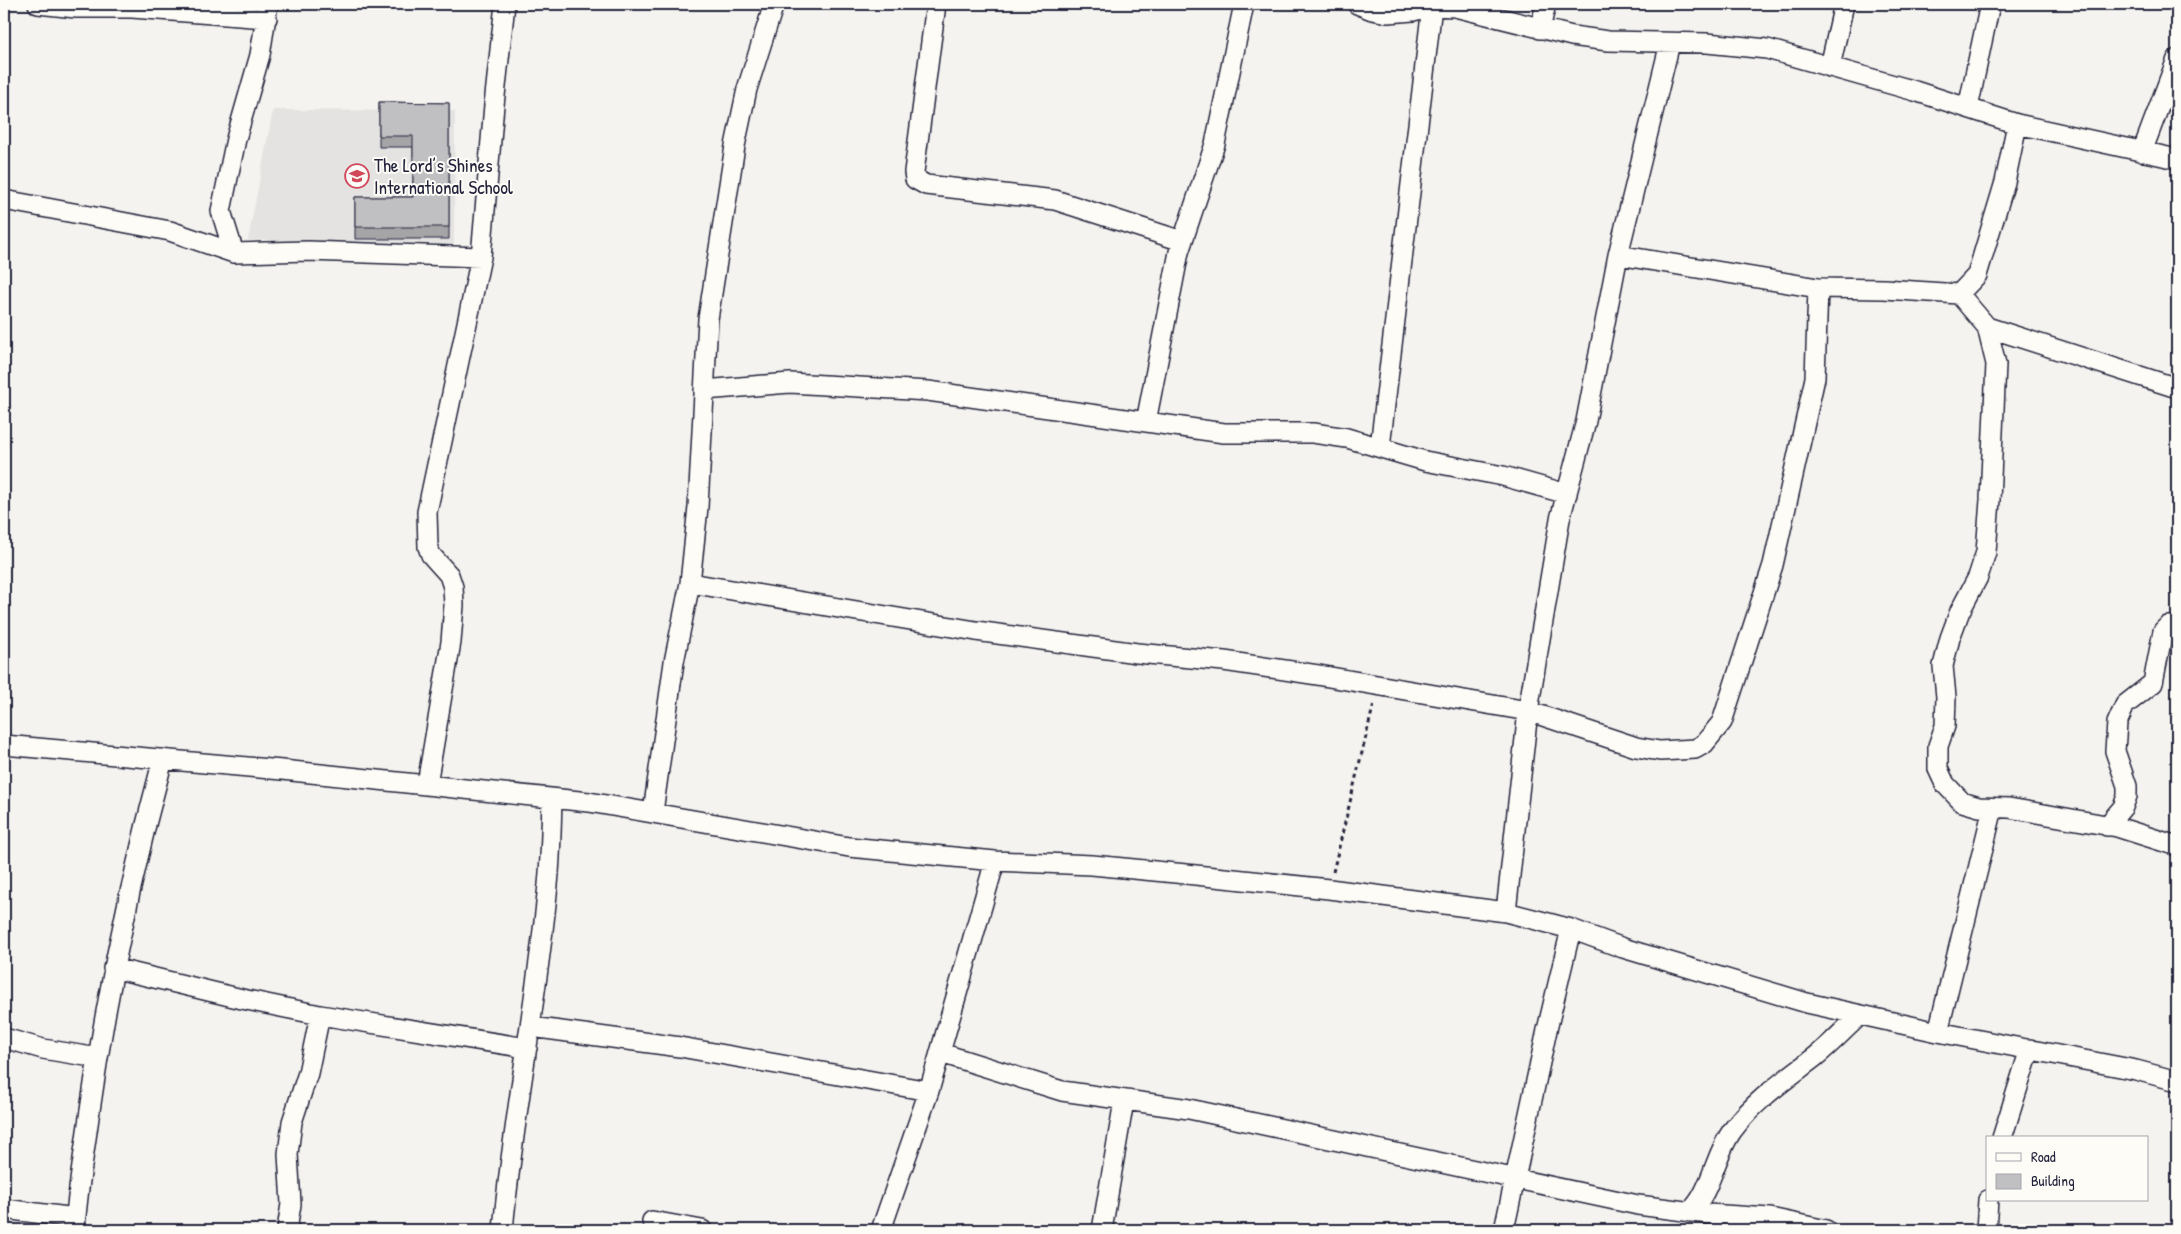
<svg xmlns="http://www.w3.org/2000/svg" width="2181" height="1234" viewBox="0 0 2181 1234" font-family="'Patrick Hand',sans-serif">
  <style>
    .built { fill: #e4e3e2 }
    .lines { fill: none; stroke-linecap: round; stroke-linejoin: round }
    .minor-casing { stroke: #22223b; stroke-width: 22 }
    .path { stroke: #22223b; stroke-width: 3; stroke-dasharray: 4 4; stroke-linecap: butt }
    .minor { stroke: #fdfcf7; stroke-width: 19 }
    .wall { fill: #a5a4a7; stroke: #22223b }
    .building { fill: #c0bfc2; stroke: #22223b }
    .labels { text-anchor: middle; stroke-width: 4; stroke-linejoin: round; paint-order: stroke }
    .poi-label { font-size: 19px; fill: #22223b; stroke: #fdfcf7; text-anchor: start }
  </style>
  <rect width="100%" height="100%" fill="#f4f3ef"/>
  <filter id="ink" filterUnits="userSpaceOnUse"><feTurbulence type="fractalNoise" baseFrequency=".02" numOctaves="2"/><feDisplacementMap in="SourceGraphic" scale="10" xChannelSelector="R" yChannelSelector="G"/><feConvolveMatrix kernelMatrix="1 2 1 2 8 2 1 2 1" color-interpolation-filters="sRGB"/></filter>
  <g filter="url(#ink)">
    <!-- built -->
    <path class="built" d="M 273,110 L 455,111 L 454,244 L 248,240 Z"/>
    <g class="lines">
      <!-- minor casing -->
      <g class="minor-casing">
        <path id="minor" d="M 38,4 L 76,8 L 132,8 L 267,18
          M 936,4 L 914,172 L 915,179 L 926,185 L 1055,200 L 1182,241
          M 1540,29 L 1546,4
          M 1830,67 L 1844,4
          M 1968,108 L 1990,4
          M 2017,124 L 2177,159
          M 2142,152 L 2177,59
          M 4,200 L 170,231 L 234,253 L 308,251 L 481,257
          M 234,253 L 221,211 L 236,139 L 260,55 L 268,4
          M 1618,255 L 1818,288
          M 1959,294 L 1987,327 L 1996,364 L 1990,500 L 1986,552 L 1978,577 L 1960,611 L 1950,638 L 1943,666 L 1946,697 L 1945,726 L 1938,746 L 1938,769 L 1945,784 L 1962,802 L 1979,807 L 2009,808 L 2117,827 L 2177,846
          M 1987,327 L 2177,388
          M 704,390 L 790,383 L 928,391 L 1224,433 L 1313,433 L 1347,438 L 1425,461 L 1503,476 L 1567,494
          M 1146,422 L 1179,252 L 1215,144 L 1244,4
          M 1380,447 L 1432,6
          M 690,583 L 976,631 L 1137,653 L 1224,661 L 1318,675 L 1528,711 L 1636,747 L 1660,751 L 1695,749 L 1704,744 L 1722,722 L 1773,565 L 1815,378 L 1818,288 L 1884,289 L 1959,294 L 1977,275 L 2005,182 L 2017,124 L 1915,91 L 1767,49 L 1707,43 L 1608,41 L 1572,36 L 1455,7 L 1432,6 L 1413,11 L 1388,13 L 1372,10 L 1357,4
          M 4,745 L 282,770 L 589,802 L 849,847 L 995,861 L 1092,865 L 1186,874 L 1329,889 L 1506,912 L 1571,929 L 1623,948 L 1807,1003 L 1938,1032 L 2136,1070 L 2177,1081
          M 427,784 L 451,642 L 454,605 L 453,587 L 449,575 L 431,555 L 428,547 L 427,512 L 481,257 L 494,105 L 505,4
          M 653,812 L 674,662 L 690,583 L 698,507 L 708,319 L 735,146 L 747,89 L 774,4
          M 2107,826 L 2123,807 L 2127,796 L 2127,786 L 2115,751 L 2117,723 L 2125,705 L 2153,683 L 2163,631 L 2168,626 L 2177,626
          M 1506,912 L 1528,711 L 1560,519 L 1586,421 L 1618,255 L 1670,43
          M 113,968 L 242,999 L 320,1015 L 527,1048
          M 531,1027 L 680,1047 L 929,1091
          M 1938,1032 L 1993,808
          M 4,1038 L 43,1049 L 98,1058
          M 941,1053 L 1062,1091 L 1189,1109 L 1638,1205 L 1708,1214 L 1770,1218 L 1826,1230
          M 2002,1138 L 2030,1049
          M 4,1209 L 76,1218
          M 1690,1212 C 1712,1191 1714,1156 1732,1131 C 1755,1100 1785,1080 1815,1057 C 1831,1044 1845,1029 1860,1015
          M 652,1221 L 702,1230
          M 75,1230 C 77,1192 84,1155 89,1117 C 106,996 131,877 163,759
          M 287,1230 L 291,1204 L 288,1154 L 292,1122 L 308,1073 L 320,1015
          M 503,1230 C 513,1117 536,1007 547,894 C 551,862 551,830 552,799
          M 881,1230 L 929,1091 L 995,861
          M 1102,1230 L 1124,1101
          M 1504,1230 L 1547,1030 L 1571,929
          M 1986,1230 L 1988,1200"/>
      </g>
      <!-- path -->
      <path class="path" d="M 1333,872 L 1374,703"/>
      <!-- minor -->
      <use href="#minor" class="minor"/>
    </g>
    <!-- wall -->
    <path class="wall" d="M 379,102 L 449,103 L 449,239 L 355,239 L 355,197 L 413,197 L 413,147 L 379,147 Z"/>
    <!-- building -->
    <path class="building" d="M 379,102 L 449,103 L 449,227 L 355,227 L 355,197 L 413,197 L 413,136 L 379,136 Z"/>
  </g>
  <!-- icons -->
  <defs>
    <g id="school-ring" transform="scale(1.25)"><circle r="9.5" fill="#fdfcf7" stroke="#d1495b" stroke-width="1.5"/><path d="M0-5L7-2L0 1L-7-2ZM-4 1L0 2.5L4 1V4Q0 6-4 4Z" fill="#d1495b"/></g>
  </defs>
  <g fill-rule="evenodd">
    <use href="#school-ring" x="357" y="176"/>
  </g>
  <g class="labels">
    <!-- poi labels -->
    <g class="poi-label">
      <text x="374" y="172">The Lord’s Shines<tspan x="374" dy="22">International School</tspan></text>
    </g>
  </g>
  <!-- margin -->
  <rect width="2181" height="1234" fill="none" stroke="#fdfcf7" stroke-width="20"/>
  <rect x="10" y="10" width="2161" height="1214" fill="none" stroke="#22223b" stroke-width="2" filter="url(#ink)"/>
  <!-- legend -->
  <rect x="1986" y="1136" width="162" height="65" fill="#fdfcf7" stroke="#a5a5ac"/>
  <rect x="1996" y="1153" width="25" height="8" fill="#fdfcf7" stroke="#a5a5ac"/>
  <text x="2031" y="1162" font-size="15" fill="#22223b">Road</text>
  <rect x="1996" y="1174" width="25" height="15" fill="#c0bfc2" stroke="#a5a5ac"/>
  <text x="2031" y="1186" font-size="15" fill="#22223b">Building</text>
</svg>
